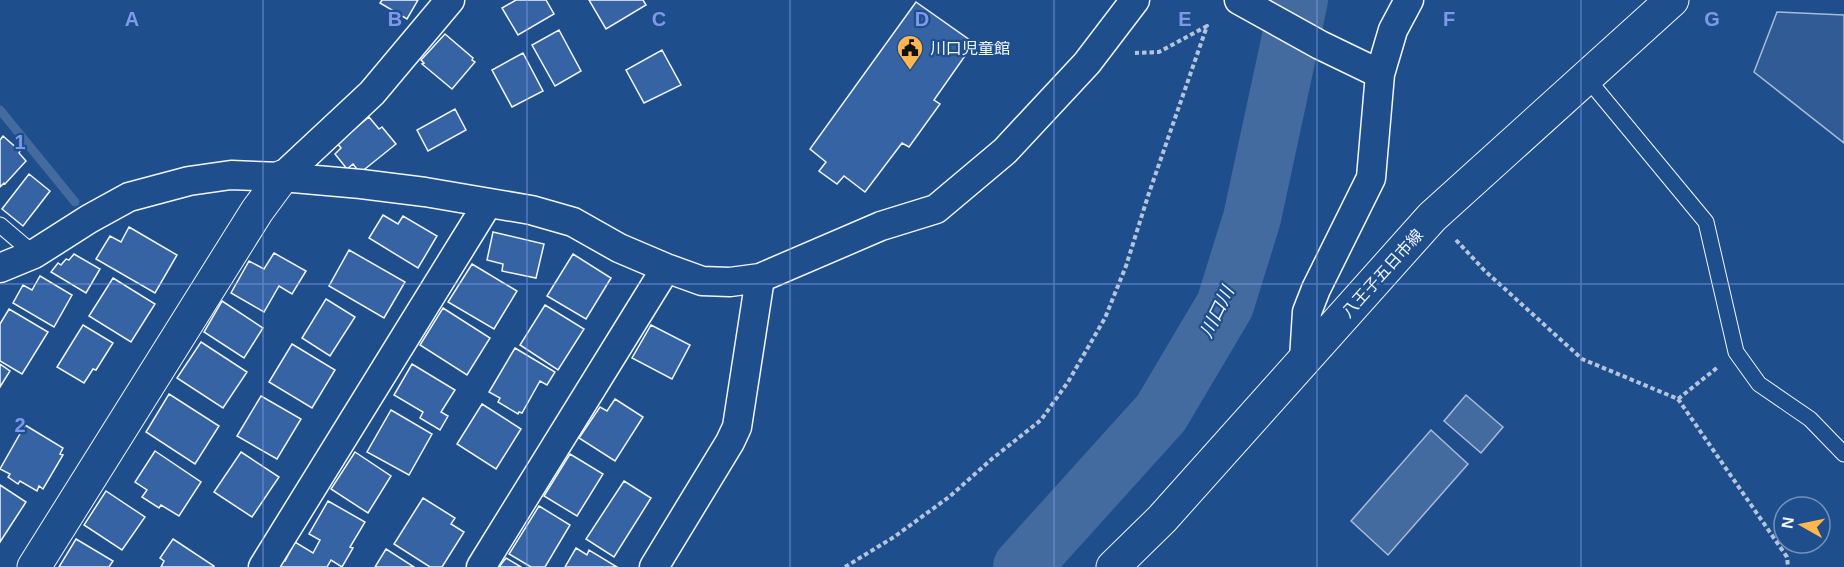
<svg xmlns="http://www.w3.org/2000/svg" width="1844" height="567" viewBox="0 0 1844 567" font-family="Arial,'Noto Sans JP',sans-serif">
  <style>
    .green { fill: #305b95; stroke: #a8bbd7; stroke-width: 1.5 }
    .water { fill: #446ba0; stroke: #a8bbd7; stroke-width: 1.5 }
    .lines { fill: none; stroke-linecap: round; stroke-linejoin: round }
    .stream { stroke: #446ba0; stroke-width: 9 }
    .river { stroke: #446ba0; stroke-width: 58 }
    .building { fill: #3563a3; stroke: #f2f6ff; stroke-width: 1.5 }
    .service-casing { stroke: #f2f6ff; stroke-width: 17 }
    .minor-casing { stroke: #f2f6ff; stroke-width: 31 }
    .tertiary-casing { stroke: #f2f6ff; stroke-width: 35 }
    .primary-casing { stroke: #f2f6ff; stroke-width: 35 }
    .path { stroke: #b3c4dc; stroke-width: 4; stroke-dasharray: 4.5 3; stroke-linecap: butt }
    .service { stroke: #1f4e8c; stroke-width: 15 }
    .minor { stroke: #1f4e8c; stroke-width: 28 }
    .tertiary { stroke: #1f4e8c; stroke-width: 33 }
    .primary { stroke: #1f4e8c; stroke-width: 33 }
    .grid { fill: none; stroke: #7d9aea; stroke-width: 1.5; stroke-opacity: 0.55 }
    .labels { text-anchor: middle; stroke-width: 4.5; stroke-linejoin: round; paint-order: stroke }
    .poi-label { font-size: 16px; fill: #f2f6ff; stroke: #1f4e8c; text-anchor: start }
    .street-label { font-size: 16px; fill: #f2f6ff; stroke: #1f4e8c }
    .water-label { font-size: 18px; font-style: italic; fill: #f2f6ff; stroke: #1f4e8c }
    .grid-label { font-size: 20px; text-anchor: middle; font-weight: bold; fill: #7d9aea; stroke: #1f4e8c; stroke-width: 4.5; stroke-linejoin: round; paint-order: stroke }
  </style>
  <rect width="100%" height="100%" fill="#1f4e8c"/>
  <!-- green -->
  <path class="green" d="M 1777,12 L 1844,15 L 1844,143 L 1754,72 Z"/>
  <!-- water -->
  <path class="water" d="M 1466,395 L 1503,427 L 1481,453 L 1444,421 Z
    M 1431,430 L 1468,464 L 1388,555 L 1351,521 Z"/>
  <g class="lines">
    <!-- stream -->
    <path class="stream" d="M 0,110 L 75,202"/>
    <!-- river -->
    <path class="river" d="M 1022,567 L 1161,413 L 1225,305 L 1252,218 L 1299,0"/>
  </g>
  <!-- building -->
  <path class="building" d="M 382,0 L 418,0 L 407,19 L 380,3 Z
    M 516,0 L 546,0 L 554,14 L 518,35 L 502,8 Z
    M 589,0 L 643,0 L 646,5 L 606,29 Z
    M 916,2 L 974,43 L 934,100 L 940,104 L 909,147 L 902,143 L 865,192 L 844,176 L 837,184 L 819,171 L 826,162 L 810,149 Z
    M 559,30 L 581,71 L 555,86 L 532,45 Z
    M 445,34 L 473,58 L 472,60 L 475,62 L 452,89 L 422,64 L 424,63 L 421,60 Z
    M 662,50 L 681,85 L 644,103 L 626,70 Z
    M 523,53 L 543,91 L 512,107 L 492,70 Z
    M 455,109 L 466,130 L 428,151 L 417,130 Z
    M 369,117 L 379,129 L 382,127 L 396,144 L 360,173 L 353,164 L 347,169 L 335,154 L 341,148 L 337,143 Z
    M 3,136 L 20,151 L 19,153 L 26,161 L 5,184 L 4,183 L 0,187 L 0,140 Z
    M 29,174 L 50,191 L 23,226 L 2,209 Z
    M 383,215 L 398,224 L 403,216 L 437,236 L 418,268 L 369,238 Z
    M 129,227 L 177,255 L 155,293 L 96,259 L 110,236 L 121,242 Z
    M 493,232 L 544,244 L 536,278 L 502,271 L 503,264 L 487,260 Z
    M 349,250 L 405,282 L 384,318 L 329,286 Z
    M 274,253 L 306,271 L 292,294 L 279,286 L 264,312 L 231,293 L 249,261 L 264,269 Z
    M 74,254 L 100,269 L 86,293 L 51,272 L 58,263 L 61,265 L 66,259 L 69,260 Z
    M 573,254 L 611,278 L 586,319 L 547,296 Z
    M 472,264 L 517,291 L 494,329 L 448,302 Z
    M 40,276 L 72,295 L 54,327 L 13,303 L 23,285 L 32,290 Z
    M 113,278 L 155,304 L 131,342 L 89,316 Z
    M 326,299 L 355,317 L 330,356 L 302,338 Z
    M 222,301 L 263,328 L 244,358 L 204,332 Z
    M 545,305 L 584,329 L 558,370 L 520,345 Z
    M 443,308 L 490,338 L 467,375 L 420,345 Z
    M 9,309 L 48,332 L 22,374 L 0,361 L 0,324 Z
    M 83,325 L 113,343 L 96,370 L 93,369 L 84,383 L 57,367 Z
    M 651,325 L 690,345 L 672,379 L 632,358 Z
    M 201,342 L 247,372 L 223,408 L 177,378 Z
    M 292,344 L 335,370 L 312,408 L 269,382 Z
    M 515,348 L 555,372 L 547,385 L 540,381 L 522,413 L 519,412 L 518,414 L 498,402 L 500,398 L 489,392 Z
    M 0,364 L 10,371 L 0,387 Z
    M 412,364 L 455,390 L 441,412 L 448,416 L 440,430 L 420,418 L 423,412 L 394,395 Z
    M 169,394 L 219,426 L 195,464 L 146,432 Z
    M 261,396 L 301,419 L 277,459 L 237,436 Z
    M 615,399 L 643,417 L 615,461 L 579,438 L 600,407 L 607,411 Z
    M 482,404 L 521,429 L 496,469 L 457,444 Z
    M 391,410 L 432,434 L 409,475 L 367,452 Z
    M 25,425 L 63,448 L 60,454 L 63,455 L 43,489 L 39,486 L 37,491 L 20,481 L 18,484 L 8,477 L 10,474 L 0,469 Z
    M 155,451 L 201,482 L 179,516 L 161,505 L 159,508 L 142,497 L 147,490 L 135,482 Z
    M 241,452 L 279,477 L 252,517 L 214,492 Z
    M 355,452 L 391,476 L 368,513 L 331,489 Z
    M 570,454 L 603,474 L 577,516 L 544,496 Z
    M 624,481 L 651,498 L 614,557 L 586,539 Z
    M 0,485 L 26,502 L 0,542 Z
    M 106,491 L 145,517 L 122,550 L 84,525 Z
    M 423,498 L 455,518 L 451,524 L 464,532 L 442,567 L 430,567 L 394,544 Z
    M 328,501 L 365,522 L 350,547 L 353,548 L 342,567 L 331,560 L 327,567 L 278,567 L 282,559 L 285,561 L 295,542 L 313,553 L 320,540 L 309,534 Z
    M 539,506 L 570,525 L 545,567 L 531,567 L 509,554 Z
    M 76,539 L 113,561 L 109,567 L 59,567 Z
    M 173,539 L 214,566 L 213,567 L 161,567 L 164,561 L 160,558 Z
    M 576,548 L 587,555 L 589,550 L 617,567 L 565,567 Z
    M 386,549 L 414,567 L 375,567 Z
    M 506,558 L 521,567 L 499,567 Z"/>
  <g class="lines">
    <!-- service casing -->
    <g class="service-casing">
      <path id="service" d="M 1586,77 L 1706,222 L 1736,352 L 1759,384 L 1810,419 L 1844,454
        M 0,225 L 34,254"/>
    </g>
    <!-- minor casing -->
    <g class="minor-casing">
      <path id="minor" d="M 1239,0 L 1320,45 L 1380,74
        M 282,177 L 372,93 L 450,0
        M 0,268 L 34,254 L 89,219 L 129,197 L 189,181 L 231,175 L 282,177 L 361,184 L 425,192 L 531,210 L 573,222 L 619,248 L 666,268 L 702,281 L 730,282 L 760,278 L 881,226 L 936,209 L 1005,151 L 1087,63 L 1135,0
        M 1304,359 L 1307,312 L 1316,289 L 1371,178 L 1380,74 L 1393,30 L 1409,0
        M 263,567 L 488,203
        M 481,567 L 666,268
        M 654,567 L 730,442 L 737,427 L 760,278"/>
    </g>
    <!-- tertiary casing -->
    <g class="tertiary-casing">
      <path id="tertiary" d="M 34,567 L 257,211 L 282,177"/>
    </g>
    <!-- primary casing -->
    <g class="primary-casing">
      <path id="primary" d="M 1113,567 L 1162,519 L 1432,217 L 1672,0"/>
    </g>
    <!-- path -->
    <path class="path" d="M 1456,240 L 1484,270 L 1582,359 L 1678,399 L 1718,367
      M 1678,399 L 1787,557 L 1788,567
      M 845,567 L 894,537 L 949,497 L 993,458 L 1041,420 L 1068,382 L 1105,318 L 1126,266 L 1148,196 L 1207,26 L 1159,52 L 1135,53"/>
    <!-- service -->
    <use href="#service" class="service"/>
    <!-- minor -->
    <use href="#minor" class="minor"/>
    <!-- tertiary -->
    <use href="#tertiary" class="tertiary"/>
    <!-- primary -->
    <use href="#primary" class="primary"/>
  </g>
  <!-- grid -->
  <path class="grid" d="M 263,0 L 263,567M 527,0 L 527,567M 790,0 L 790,567M 1054,0 L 1054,567M 1317,0 L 1317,567M 1581,0 L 1581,567M 0,284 L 1844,284"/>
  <!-- icons -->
  <defs>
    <g id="civic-pin" transform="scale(1.35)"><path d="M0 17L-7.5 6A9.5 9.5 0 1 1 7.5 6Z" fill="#ffb74d" stroke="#1f4e8c"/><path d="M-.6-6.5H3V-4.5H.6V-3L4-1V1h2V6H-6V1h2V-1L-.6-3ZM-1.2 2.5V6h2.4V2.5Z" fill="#111"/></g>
  </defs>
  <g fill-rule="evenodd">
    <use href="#civic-pin" x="910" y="48"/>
  </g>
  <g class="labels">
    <!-- poi labels -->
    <g class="poi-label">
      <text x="930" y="54">川口児童館</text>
    </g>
    <!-- street labels -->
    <g class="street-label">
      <text transform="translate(1382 273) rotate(-48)" y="6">八王子五日市線</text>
    </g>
    <!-- water labels -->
    <g class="water-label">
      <text transform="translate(1217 312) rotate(-64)" y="6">川口川</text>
    </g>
  </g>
  <g class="grid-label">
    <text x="132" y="26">A</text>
    <text x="395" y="26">B</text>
    <text x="659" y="26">C</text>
    <text x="922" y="26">D</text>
    <text x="1185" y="26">E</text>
    <text x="1449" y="26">F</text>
    <text x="1712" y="26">G</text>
    <text x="20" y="149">1</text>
    <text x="20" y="432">2</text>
  </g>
  <!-- north arrow -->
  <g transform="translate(1802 525) rotate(279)"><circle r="28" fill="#1f4e8c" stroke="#7391ba" stroke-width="1.5"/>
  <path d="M0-4.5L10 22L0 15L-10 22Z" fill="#ffb74d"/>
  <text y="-9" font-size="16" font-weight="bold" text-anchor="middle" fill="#f2f6ff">N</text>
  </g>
</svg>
